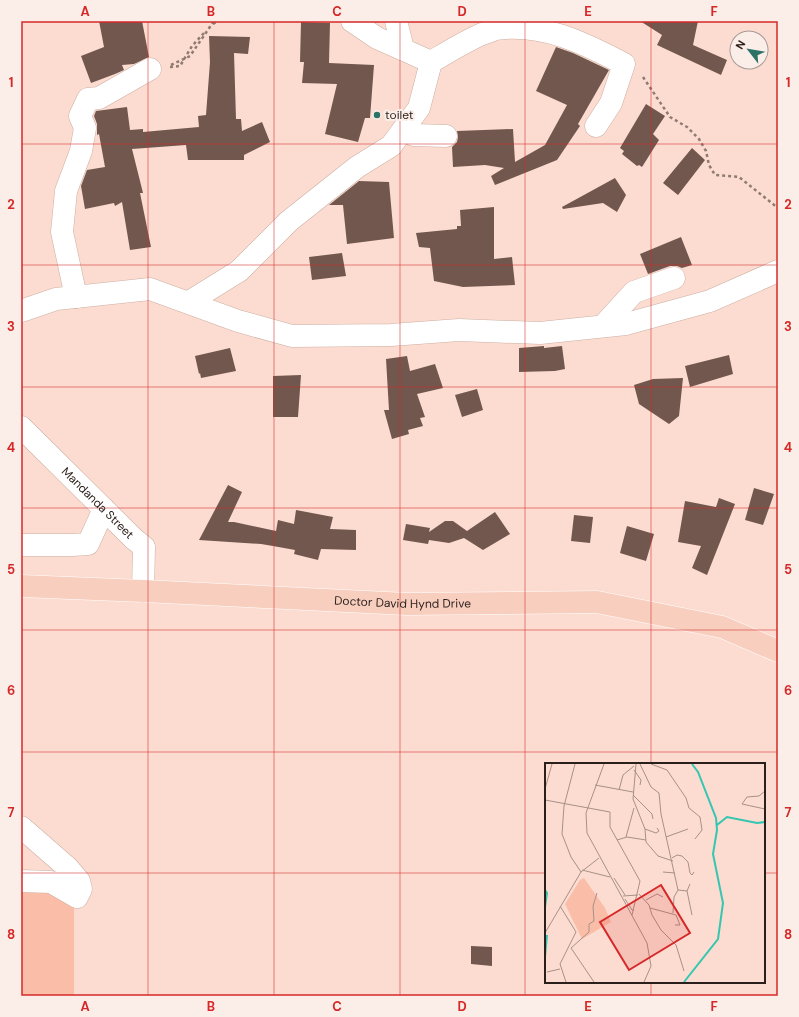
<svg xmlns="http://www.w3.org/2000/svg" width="799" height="1017" viewBox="0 0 799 1017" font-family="'DM Sans',sans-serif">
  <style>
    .green { fill: #fabea8 }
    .building { fill: #71574d }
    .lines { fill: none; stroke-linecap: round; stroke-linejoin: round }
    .minor-casing { stroke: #cdafa3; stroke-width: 23 }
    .major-casing { stroke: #fff; stroke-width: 23 }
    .path { stroke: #907b73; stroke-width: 2.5; stroke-dasharray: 3 3; stroke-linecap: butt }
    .minor { stroke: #fff; stroke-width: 22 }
    .major { stroke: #f8cebf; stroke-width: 22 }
    .grid { fill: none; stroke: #d62828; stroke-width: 1; stroke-opacity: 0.55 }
    .poi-dot { fill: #2d7267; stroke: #fbeee9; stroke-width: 1.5 }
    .labels { text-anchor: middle; stroke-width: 4; stroke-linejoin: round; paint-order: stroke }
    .poi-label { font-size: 12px; fill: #2a1f1b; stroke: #fbeee9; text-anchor: start }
    .street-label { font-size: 12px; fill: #2a1f1b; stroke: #fbeee9 }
    .inset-river { fill: none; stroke: #34c6b1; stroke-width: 2 }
    .inset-road { fill: none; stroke: #a89088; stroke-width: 1 }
    .view { fill: #d62828; fill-opacity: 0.15; stroke: #d62828; stroke-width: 2 }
    .inset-edge { fill: none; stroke: #2a1f1b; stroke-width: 2 }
    .neatline { fill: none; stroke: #d62828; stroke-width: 1.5 }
    .grid-label { font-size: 13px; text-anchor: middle; font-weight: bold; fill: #d62828 }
  </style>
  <rect width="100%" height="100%" fill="#fcdcd0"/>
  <!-- green -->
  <path class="green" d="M 21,885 L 74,887 L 74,996 L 21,996 Z"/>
  <!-- building -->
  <path class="building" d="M 99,21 L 142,21 L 149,57 L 134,64 L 122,65 L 124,70 L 115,74 L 91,83 L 81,56 L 104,47 Z
    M 640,21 L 698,21 L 693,45 L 727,60 L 721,75 L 657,45 L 662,35 Z
    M 301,22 L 330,23 L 329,63 L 374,65 L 370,118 L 365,118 L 358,142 L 325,134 L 337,84 L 302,83 L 304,62 L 300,62 Z
    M 209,36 L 250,37 L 248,54 L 234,53 L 236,119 L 241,119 L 242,131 L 262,122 L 270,142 L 244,155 L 244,160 L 188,160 L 186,145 L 132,149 L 143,193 L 140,193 L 151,247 L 130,250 L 122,202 L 115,206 L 114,203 L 85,209 L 81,186 L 87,170 L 105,167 L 99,134 L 97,135 L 97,124 L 94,116 L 96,111 L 127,107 L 130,130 L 143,129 L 143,132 L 199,127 L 198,116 L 206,115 L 210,62 Z
    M 556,47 L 573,53 L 609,70 L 578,124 L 580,126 L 557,160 L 495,185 L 491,176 L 504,168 L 485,165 L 453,167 L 452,147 L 457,142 L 458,137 L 457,131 L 513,129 L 515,162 L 545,145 L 567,105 L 536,91 Z
    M 646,104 L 665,116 L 653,134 L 659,140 L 642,167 L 639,165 L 637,166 L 622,154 L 624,151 L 620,148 Z
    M 692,148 L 705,160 L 678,195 L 663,183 Z
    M 615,178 L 626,195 L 617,212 L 603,203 L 563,209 L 562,207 Z
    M 359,181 L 389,182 L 394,238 L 347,244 L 343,205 L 329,205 Z
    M 494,207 L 494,259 L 512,257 L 515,285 L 463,287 L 434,281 L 430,248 L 419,247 L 416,233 L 457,229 L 457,226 L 461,226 L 460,210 Z
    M 681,237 L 692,265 L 682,268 L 677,266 L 670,266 L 648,274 L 640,254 Z
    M 342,253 L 346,276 L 312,280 L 309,257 Z
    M 544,346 L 544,348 L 562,346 L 565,369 L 555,371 L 519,372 L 519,348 Z
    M 230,348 L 236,371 L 201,378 L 200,373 L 199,374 L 195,356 Z
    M 729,355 L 733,374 L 690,387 L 685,366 Z
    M 407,356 L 410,371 L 435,364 L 443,388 L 417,394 L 425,417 L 420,418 L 423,426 L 408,430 L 409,434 L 392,439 L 384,410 L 389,410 L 386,359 Z
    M 301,375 L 298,417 L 273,417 L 273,376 Z
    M 683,378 L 679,416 L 669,424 L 639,404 L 634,385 L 653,379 Z
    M 477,389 L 483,410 L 462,417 L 455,395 Z
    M 228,485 L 242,492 L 228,522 L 234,522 L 276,531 L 278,520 L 294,524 L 296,510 L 333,517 L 330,529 L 356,530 L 356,550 L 321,549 L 318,560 L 294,554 L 295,550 L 273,546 L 261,544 L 199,540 Z
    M 754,488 L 774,494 L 763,525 L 745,520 Z
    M 719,498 L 735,504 L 707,575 L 692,568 L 701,546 L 678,542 L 685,501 L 716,507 Z
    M 495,512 L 510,534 L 483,550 L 464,538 L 449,543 L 429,540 L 428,544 L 403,540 L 406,524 L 430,528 L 429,532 L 445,521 L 453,521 L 467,531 Z
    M 574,515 L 593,517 L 590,543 L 571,541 Z
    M 627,526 L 654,534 L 646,561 L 620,553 Z
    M 471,946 L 492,947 L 492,966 L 471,964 Z"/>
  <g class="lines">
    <!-- minor casing -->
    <g class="minor-casing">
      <g id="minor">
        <path d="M 352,21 L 377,38 L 431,62"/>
        <path d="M 396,21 L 403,49"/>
        <path d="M 403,130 L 414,135 L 446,136"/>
        <path d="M 76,297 L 62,232 L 66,191 L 81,151 L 85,128 L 80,116 L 88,99 L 99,98 L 150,69"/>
        <path d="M 189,302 L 239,271 L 289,221 L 357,167 L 391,146 L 419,108 L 431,62 C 448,52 464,42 482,34 C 487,33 492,30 496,29 C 542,22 584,43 624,64 L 611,103 L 596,126"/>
        <path d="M 21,311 L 56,299 L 150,289 L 238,321 L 292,336 L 391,335 L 459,330 L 540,333 L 626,324 L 710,301 L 778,271"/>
        <path d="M 603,326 L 634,292 L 674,278"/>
        <path id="s1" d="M 21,427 L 134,539 L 144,547 L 143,591"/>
        <path d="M 21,545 L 72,545 L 88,544 L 104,509"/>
        <path d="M 21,827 L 68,868 L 79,881 L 81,889 L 77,897 L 51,882 L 21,881"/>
      </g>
    </g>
    <!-- major casing -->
    <g class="major-casing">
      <g id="major">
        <path id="s2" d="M 21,586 L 143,591 L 407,604 L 597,602 L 722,627 L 778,651"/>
      </g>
    </g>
    <!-- path -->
    <path class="path" d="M 213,24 L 218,21
      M 171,65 L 190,56 L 214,21
      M 170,67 L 180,66 L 192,46 L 204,33
      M 643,77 L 670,117 L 687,127 L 699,139 L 706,151 L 709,165 L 715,175 L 739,177 L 778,208"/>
    <!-- minor -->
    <use href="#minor" class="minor"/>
    <!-- major -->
    <use href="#major" class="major"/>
  </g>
  <!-- grid -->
  <path class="grid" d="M 148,21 L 148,996M 274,21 L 274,996M 400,21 L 400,996M 525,21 L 525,996M 651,21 L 651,764M 21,144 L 778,144M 21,265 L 778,265M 21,387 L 778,387M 21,508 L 778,508M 21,630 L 778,630M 21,752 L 778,752M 21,873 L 546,873M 764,873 L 778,873M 651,982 L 651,996"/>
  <!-- markers -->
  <circle class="poi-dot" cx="377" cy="115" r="4"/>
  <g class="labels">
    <!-- poi labels -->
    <g class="poi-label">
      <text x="385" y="119">toilet</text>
    </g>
    <!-- street labels -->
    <g class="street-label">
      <text dy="4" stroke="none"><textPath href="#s1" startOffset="108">Mandanda Street</textPath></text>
      <text dy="4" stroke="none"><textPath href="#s2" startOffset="382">Doctor David Hynd Drive</textPath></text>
    </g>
  </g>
  <!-- overview -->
  <g transform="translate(545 763)">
    <rect width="220" height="220" fill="#fcdcd0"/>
    <path d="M 39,115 L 60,145 L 66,159 L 37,176 L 20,141 L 35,117 Z" fill="#fabea8"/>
    <path class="inset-river" d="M 172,62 L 182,54 L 212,60 L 220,59M 0,127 L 2,130 L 0,144M 0,194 L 2,172M 139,219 L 173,176 L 178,140 L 168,91 L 172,67 L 171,55 L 153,9 L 147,1"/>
    <path class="inset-road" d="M 30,1 L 19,43 L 17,71 L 26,94 L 36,109M 59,1 L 41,50 L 42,70 L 102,180 L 106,203 L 99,219M 91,1 L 88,36 L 100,66 L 101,79 L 113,93 L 128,98M 95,1 L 106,24 L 114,30 L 116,51 L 133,127 L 142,128M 106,1 L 122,7 L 141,35 L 144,45 L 155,54 L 157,67 L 150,76M 89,7 L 96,17 L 95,22M 50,22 L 88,29M 0,26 L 7,1M 74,27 L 78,12 L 89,3M 220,28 L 214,33 L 202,34 L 197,41 L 220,46M 88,32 L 107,51 L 108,56M 0,37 L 65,49 L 65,64 L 95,118 L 87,152M 100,66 L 111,70 L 114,68 L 112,65M 81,74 L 89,45M 121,74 L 143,66M 72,77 L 82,74 L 101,77M 127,95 L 132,92 L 137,93 L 143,99 L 145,110 L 147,112 L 149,109M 37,107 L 65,114M 118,109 L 130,110M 69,115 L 80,132M 145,121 L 142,128 L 147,152M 94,131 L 104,142 L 107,152 L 116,167 L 131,182 L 139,208M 78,133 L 93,132M 80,136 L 87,147 L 89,147M 101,137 L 112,131 L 118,134M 15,143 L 31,169 L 15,201 L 21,219M 105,145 L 131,152 L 135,162 L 130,162M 128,150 L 129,134 L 133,127M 0,170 L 36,109 L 54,95M 26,185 L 44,169 L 44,161 L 49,158 L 48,143 L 52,130M 26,185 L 49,219M 2,209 L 15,206"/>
    <path class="view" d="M 116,122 L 145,170 L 84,207 L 55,159 Z"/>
    <rect width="220" height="220" class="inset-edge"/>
  </g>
  <!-- border -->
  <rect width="799" height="1017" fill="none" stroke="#fbeee9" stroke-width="44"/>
  <!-- north arrow -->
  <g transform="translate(749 50) rotate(301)"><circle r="19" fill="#fbeee9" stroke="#a79b97"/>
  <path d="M0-3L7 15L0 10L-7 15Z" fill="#2d7267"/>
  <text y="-6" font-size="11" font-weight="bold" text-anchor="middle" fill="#2a1f1b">N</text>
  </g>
  <rect x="22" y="22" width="755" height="973" class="neatline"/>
  <g class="grid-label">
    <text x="85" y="16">A</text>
    <text x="211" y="16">B</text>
    <text x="337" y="16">C</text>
    <text x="462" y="16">D</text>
    <text x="588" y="16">E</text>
    <text x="714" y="16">F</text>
    <text x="11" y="87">1</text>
    <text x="788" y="87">1</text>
    <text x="11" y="209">2</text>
    <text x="788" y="209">2</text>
    <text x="11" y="331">3</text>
    <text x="788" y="331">3</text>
    <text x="11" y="452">4</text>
    <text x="788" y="452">4</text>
    <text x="11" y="574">5</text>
    <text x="788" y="574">5</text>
    <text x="11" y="695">6</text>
    <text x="788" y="695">6</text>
    <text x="11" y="817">7</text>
    <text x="788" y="817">7</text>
    <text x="11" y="939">8</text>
    <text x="788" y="939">8</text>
    <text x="85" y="1011">A</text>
    <text x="211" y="1011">B</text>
    <text x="337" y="1011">C</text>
    <text x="462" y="1011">D</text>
    <text x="588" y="1011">E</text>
    <text x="714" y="1011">F</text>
  </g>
</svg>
